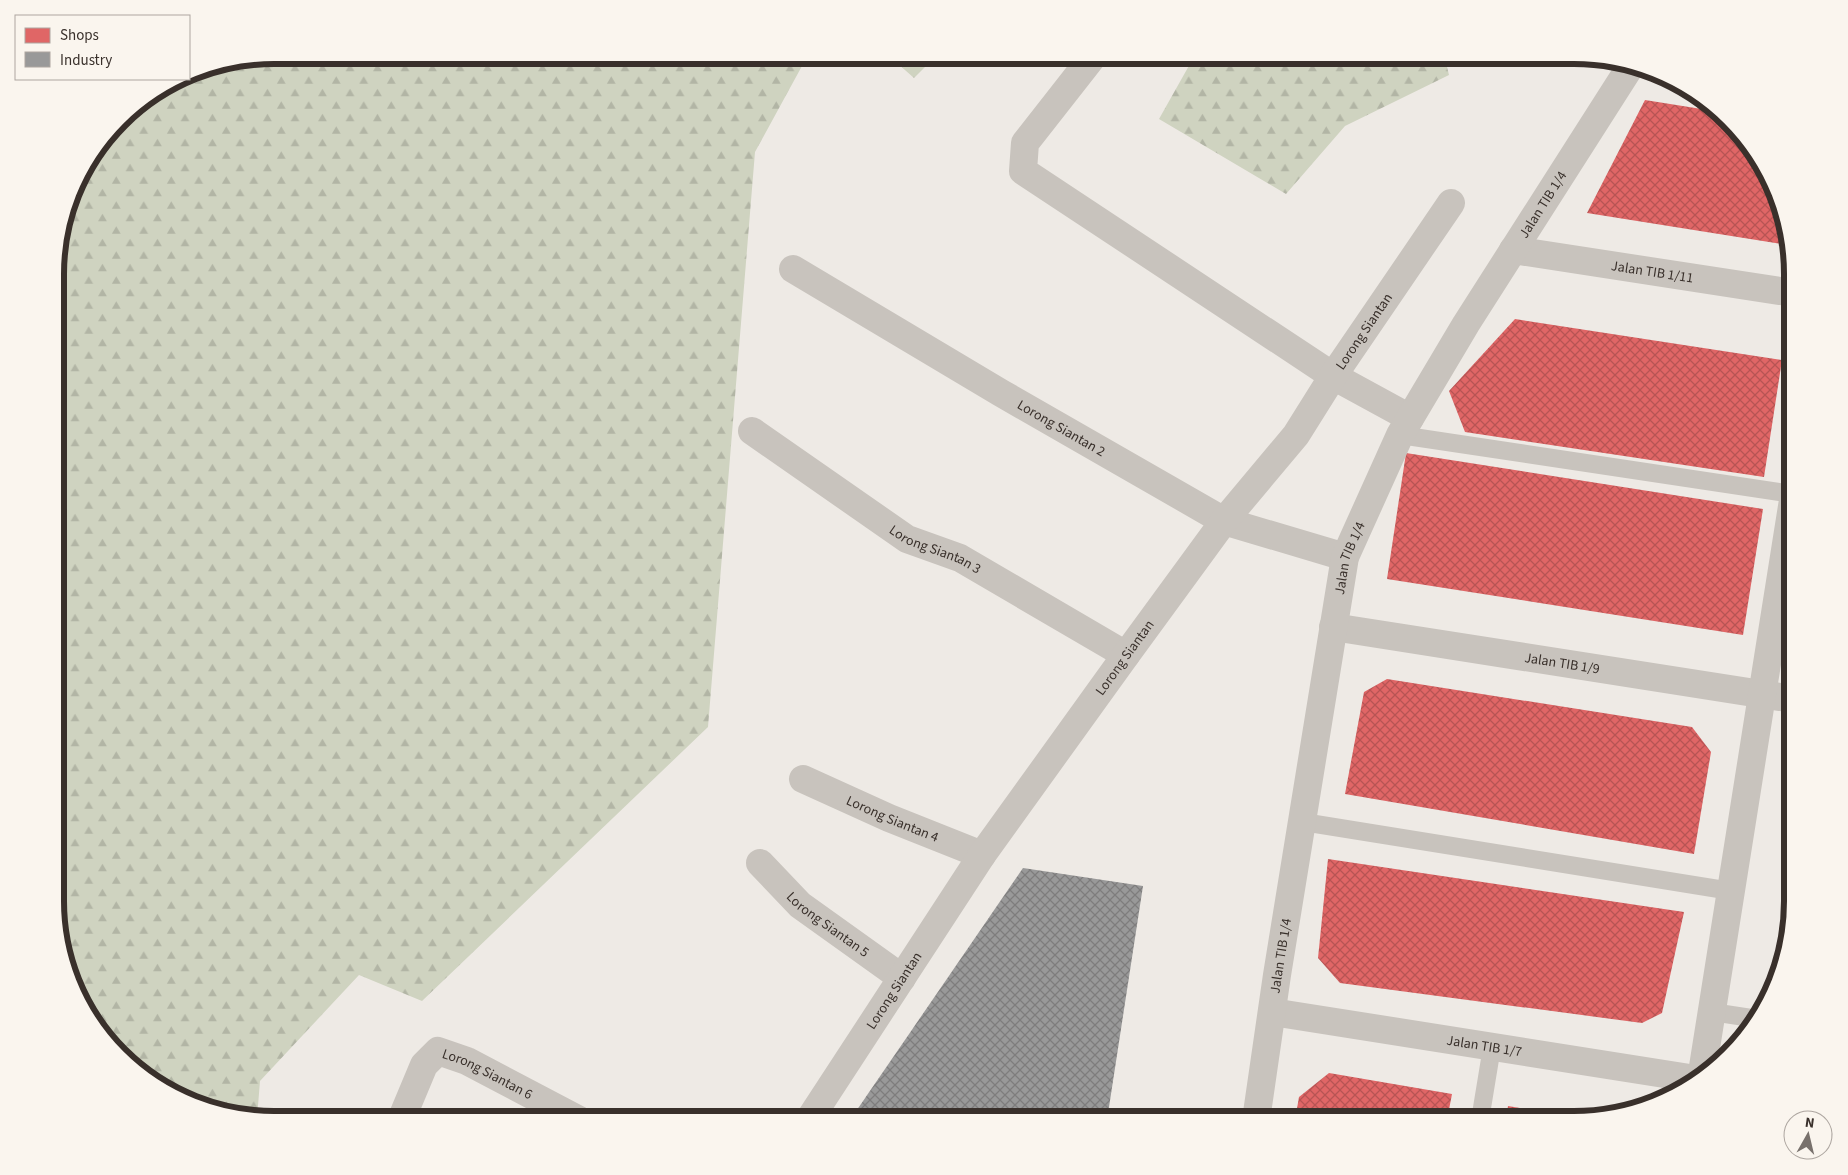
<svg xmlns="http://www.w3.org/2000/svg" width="1848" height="1175" viewBox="0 0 1848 1175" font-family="'Source Sans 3',sans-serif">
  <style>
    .forest { fill: url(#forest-firs) }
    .shops { fill: url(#shops-cross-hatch) }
    .industry { fill: url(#industry-cross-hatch) }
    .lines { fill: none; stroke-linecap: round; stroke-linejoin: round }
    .service { stroke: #c8c3bd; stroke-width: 18 }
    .minor { stroke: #c8c3bd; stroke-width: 28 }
    .labels { text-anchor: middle; stroke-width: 5; stroke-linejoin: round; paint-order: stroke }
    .street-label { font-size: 14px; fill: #39302b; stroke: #faf5ee }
    .rim { fill: none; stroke: #39302b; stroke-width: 6 }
  </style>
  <defs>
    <pattern id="forest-firs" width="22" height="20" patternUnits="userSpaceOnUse" patternTransform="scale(1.25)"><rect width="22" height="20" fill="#cfd3c0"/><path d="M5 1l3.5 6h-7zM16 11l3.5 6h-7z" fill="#b2b5a5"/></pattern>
    <pattern id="shops-cross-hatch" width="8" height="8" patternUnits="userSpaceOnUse" patternTransform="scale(1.25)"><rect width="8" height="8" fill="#e06666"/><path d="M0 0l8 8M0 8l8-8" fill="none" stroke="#b75454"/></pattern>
    <pattern id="industry-cross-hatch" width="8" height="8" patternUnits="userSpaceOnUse" patternTransform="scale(1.25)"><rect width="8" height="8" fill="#999"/><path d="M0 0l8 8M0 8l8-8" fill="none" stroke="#7e7d7d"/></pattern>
  </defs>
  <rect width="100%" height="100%" fill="#eeeae5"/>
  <!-- forest -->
  <path class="forest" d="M 273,55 L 808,55 L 755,152 L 708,727 L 422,1001 L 359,975 L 260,1081 L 257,1118 L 216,1112 L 152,1083 L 92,1023 L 57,930 L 57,245 L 78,176 L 129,109 L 178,79 L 189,79 L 190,72 Z
    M 888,55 L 937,55 L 914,78 Z
    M 1195,55 L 1444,55 L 1449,75 L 1345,126 L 1286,194 L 1159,119 Z"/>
  <!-- shops -->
  <path class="shops" d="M 1645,100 L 1714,111 L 1764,164 L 1788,245 L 1587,213 Z
    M 1515,319 L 1782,360 L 1764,477 L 1465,432 L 1449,391 Z
    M 1406,453 L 1763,509 L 1743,635 L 1387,579 Z
    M 1387,679 L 1692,727 L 1711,752 L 1694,854 L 1345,794 L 1364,692 Z
    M 1328,859 L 1684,912 L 1662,1013 L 1642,1023 L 1340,983 L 1318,958 Z
    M 1791,888 L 1793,916 L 1779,976 Z
    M 1329,1073 L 1452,1094 L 1447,1120 L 1295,1120 L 1299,1097 Z
    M 1508,1106 L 1585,1119 L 1585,1120 L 1506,1120 Z"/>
  <!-- industry -->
  <path class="industry" d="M 1023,868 L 1143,886 L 1107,1120 L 850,1120 Z"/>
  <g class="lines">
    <!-- service -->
    <path class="service" d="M 1630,66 L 1651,70
      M 1400,435 L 1793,494
      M 1303,822 L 1731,891
      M 1712,1012 L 1758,1019
      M 1480,1120 L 1492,1047"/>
    <!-- minor -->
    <g class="minor">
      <path d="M 1094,55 L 1025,143 L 1023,171 L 1333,376 L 1410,418"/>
      <path id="s1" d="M 1513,250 L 1793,293"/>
      <path id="s2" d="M 793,269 L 1001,393 L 1224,521 L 1345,557"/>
      <path id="s3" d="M 752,431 L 907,539 L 960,558 L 1126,655"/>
      <path id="s4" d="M 1333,627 L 1793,699"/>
      <path id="s5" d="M 803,779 L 889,818 L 982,855"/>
      <path id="s6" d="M 760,863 L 800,905 L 902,978"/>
      <path id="s7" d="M 1272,1012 L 1696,1079"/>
      <path d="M 1702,1073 L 1793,500"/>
      <path id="s8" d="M 401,1120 L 424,1065 L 438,1051 L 467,1061 L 579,1120"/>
      <path id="s9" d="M 809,1120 L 982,855 L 1126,655 L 1224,521 L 1296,435 L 1333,376 L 1451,203"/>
      <path id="s10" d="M 1256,1120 L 1277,975 L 1345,557 L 1400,435 L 1466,324 L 1632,64"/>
    </g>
  </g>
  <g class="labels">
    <!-- street labels -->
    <g class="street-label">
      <text dy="5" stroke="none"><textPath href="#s10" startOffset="975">Jalan TIB 1/4</textPath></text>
      <text dy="5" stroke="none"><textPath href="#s1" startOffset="141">Jalan TIB 1/11</textPath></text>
      <text dy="5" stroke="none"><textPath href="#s9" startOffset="965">Lorong Siantan</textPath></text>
      <text dy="5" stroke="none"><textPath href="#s2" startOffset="312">Lorong Siantan 2</textPath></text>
      <text dy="5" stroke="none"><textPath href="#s3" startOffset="219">Lorong Siantan 3</textPath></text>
      <text dy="5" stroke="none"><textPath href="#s10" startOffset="570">Jalan TIB 1/4</textPath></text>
      <text dy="5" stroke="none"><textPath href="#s9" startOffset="560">Lorong Siantan</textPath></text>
      <text dy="5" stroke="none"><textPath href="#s4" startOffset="232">Jalan TIB 1/9</textPath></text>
      <text dy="5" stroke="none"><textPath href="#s5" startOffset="98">Lorong Siantan 4</textPath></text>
      <text dy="5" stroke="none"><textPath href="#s6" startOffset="92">Lorong Siantan 5</textPath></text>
      <text dy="5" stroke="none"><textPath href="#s10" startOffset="166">Jalan TIB 1/4</textPath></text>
      <text dy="5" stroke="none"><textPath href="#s9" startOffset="155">Lorong Siantan</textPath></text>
      <text dy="5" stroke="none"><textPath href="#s7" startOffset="215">Jalan TIB 1/7</textPath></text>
      <text dy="5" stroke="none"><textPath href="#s8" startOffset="134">Lorong Siantan 6</textPath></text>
    </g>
  </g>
  <!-- crop -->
  <path d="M0 0H1848V1175H0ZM274 64H1574A210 210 0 0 1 1784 274V901A210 210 0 0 1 1574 1111H274A210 210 0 0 1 64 901V274A210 210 0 0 1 274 64Z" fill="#faf5ee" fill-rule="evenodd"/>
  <path class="rim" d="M274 64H1574A210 210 0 0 1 1784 274V901A210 210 0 0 1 1574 1111H274A210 210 0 0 1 64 901V274A210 210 0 0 1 274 64Z"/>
  <!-- legend -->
  <rect x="15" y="15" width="175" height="65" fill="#faf5ee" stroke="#ada6a0"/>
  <rect x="25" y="28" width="25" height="15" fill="#e06666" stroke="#ada6a0"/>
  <text x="60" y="40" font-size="15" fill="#39302b">Shops</text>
  <rect x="25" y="52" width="25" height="15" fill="#999999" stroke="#ada6a0"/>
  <text x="60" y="65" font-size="15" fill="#39302b">Industry</text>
  <!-- north arrow -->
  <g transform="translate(1808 1135) rotate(8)"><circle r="24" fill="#faf5ee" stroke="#ada6a0"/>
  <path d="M0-4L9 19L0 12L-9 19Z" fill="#78716c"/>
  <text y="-8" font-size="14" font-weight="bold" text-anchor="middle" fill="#39302b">N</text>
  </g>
</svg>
